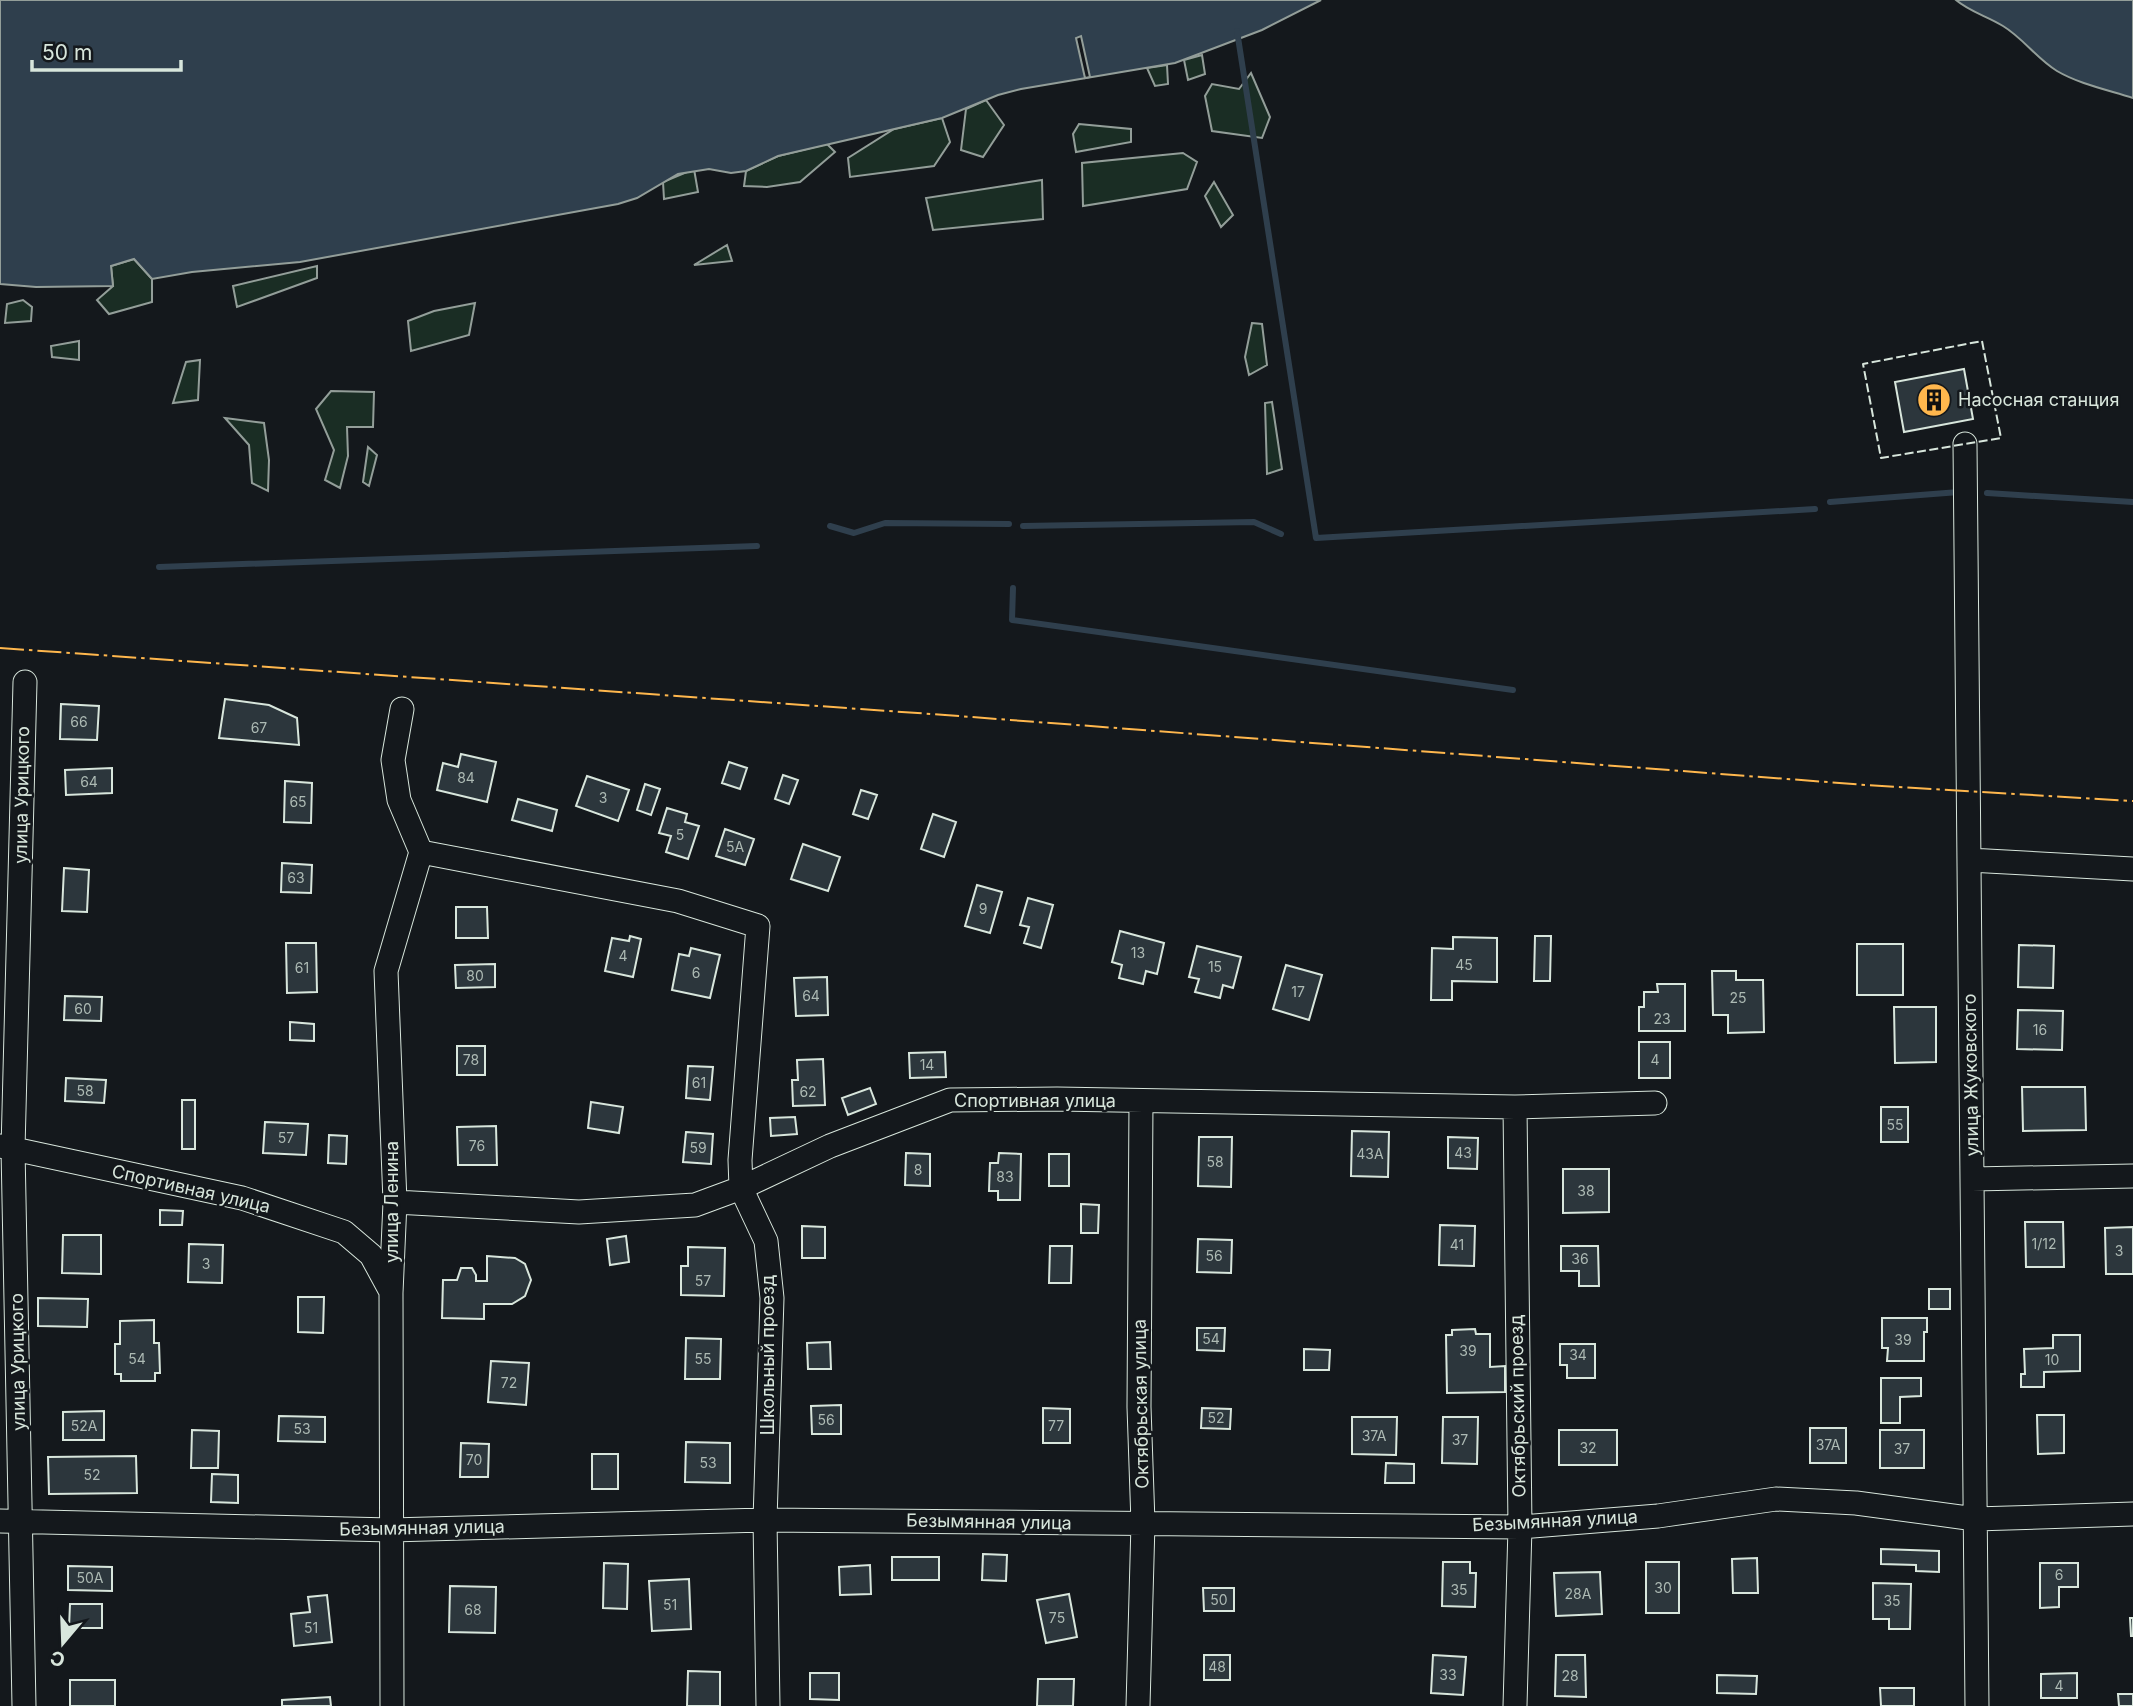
<svg xmlns="http://www.w3.org/2000/svg" width="2133" height="1706" viewBox="0 0 2133 1706" font-family="Inter,sans-serif">
  <style>
    .green { fill: #1a2d24; stroke: #939e99; stroke-width: 2 }
    .water { fill: #2f3f4d; stroke: #939e99; stroke-width: 2 }
    .pier { fill: #14181c; stroke: #939e99; stroke-width: 2 }
    .lines { fill: none; stroke-linecap: round; stroke-linejoin: round }
    .stream { stroke: #2f3f4d; stroke-width: 6 }
    .building { fill: #2c363c; stroke: #d8e6dc; stroke-width: 2 }
    .minor-casing { stroke: #d8e6dc; stroke-width: 25 }
    .minor { stroke: #14181c; stroke-width: 23 }
    .fence { stroke: #d8e6dc; stroke-width: 2; stroke-dasharray: 9 3.5; stroke-linecap: butt }
    .power { stroke: #ffb74d; stroke-width: 2; stroke-dasharray: 24 5 3.5 5; stroke-linecap: butt }
    .labels { text-anchor: middle; stroke-width: 5; stroke-linejoin: round; paint-order: stroke }
    .number-label { font-size: 14px; fill: #adbab4 }
    .poi-label { font-size: 18px; fill: #d8e6dc; stroke: #14181c; text-anchor: start }
    .street-label { font-size: 18px; fill: #d8e6dc; stroke: #14181c }
  </style>
  <rect width="100%" height="100%" fill="#14181c"/>
  <!-- green -->
  <path class="green" d="M 1202,55 L 1205,74 L 1188,80 L 1184,60 Z
    M 1167,65 L 1168,84 L 1155,86 L 1147,68 Z
    M 1251,73 L 1270,117 L 1262,138 L 1212,131 L 1205,96 L 1212,84 L 1239,89 Z
    M 986,100 L 1004,125 L 983,157 L 961,150 L 966,109 Z
    M 942,118 L 950,142 L 934,166 L 850,177 L 848,158 L 894,129 Z
    M 1079,124 L 1131,129 L 1131,142 L 1076,152 L 1073,134 Z
    M 827,144 L 835,152 L 800,182 L 767,187 L 744,186 L 746,171 L 778,156 Z
    M 1183,153 L 1197,162 L 1187,189 L 1083,206 L 1082,163 Z
    M 694,169 L 698,192 L 664,199 L 663,182 Z
    M 1042,180 L 1043,219 L 933,230 L 926,198 Z
    M 1214,182 L 1233,215 L 1221,227 L 1205,196 Z
    M 727,245 L 732,261 L 694,265 Z
    M 134,259 L 152,279 L 152,302 L 109,314 L 97,300 L 113,286 L 111,266 Z
    M 317,266 L 317,278 L 237,307 L 233,286 Z
    M 23,300 L 32,307 L 31,321 L 5,323 L 7,304 Z
    M 475,303 L 469,335 L 411,351 L 408,321 L 434,311 Z
    M 1252,323 L 1262,324 L 1267,365 L 1249,375 L 1245,357 Z
    M 79,341 L 79,360 L 52,357 L 51,346 Z
    M 200,360 L 198,400 L 173,403 L 186,362 Z
    M 331,391 L 374,392 L 373,427 L 347,427 L 348,456 L 340,488 L 325,480 L 334,450 L 316,409 Z
    M 1272,402 L 1282,469 L 1267,474 L 1265,403 Z
    M 225,418 L 264,423 L 269,460 L 268,491 L 252,483 L 249,445 Z
    M 368,447 L 377,455 L 369,486 L 363,482 Z"/>
  <!-- water -->
  <path class="water" d="M 0,0 L 1321,0 L 1262,30 L 1175,63 L 1021,89 L 998,95 L 942,118 L 778,156 L 746,171 L 731,173 L 709,169 L 678,174 L 637,198 L 618,204 L 300,262 L 192,272 L 152,279 L 134,259 L 111,266 L 113,286 L 36,287 L 0,284 Z
    M 1956,0 L 2133,0 L 2133,98 C 2108,90 2079,84 2057,71 C 2037,59 2023,38 2003,26 C 1987,16 1970,12 1956,0 Z"/>
  <!-- pier -->
  <path class="pier" d="M 1081,36 L 1090,77 L 1085,78 L 1076,38 Z"/>
  <g class="lines">
    <!-- stream -->
    <path class="stream" d="M 1237,31 L 1316,538 L 1815,509
      M 1987,493 L 2133,502
      M 1830,502 L 1959,492
      M 830,526 L 854,533 L 885,523 L 1009,524
      M 1023,526 L 1254,522 L 1281,534
      M 159,567 L 757,546
      M 1013,588 L 1012,620 L 1513,690"/>
  </g>
  <!-- building -->
  <path class="building" d="M 1964,369 L 1973,419 L 1904,432 L 1895,382 Z
    M 225,699 L 269,705 L 297,718 L 299,745 L 219,738 Z
    M 61,704 L 99,706 L 97,740 L 60,739 Z
    M 461,754 L 496,762 L 487,802 L 437,790 L 443,763 L 458,767 Z
    M 729,762 L 747,768 L 740,789 L 722,783 Z
    M 112,768 L 112,793 L 66,795 L 65,770 Z
    M 783,775 L 798,780 L 789,804 L 775,799 Z
    M 587,776 L 629,790 L 618,821 L 576,806 Z
    M 285,781 L 312,783 L 311,823 L 284,822 Z
    M 645,784 L 660,789 L 651,815 L 637,810 Z
    M 861,790 L 877,795 L 868,819 L 853,814 Z
    M 518,799 L 557,810 L 552,831 L 512,820 Z
    M 667,808 L 687,814 L 685,822 L 699,826 L 688,859 L 666,852 L 671,836 L 659,833 Z
    M 933,814 L 956,822 L 944,857 L 921,849 Z
    M 725,829 L 754,839 L 745,865 L 716,856 Z
    M 803,844 L 840,857 L 828,891 L 791,879 Z
    M 282,863 L 312,865 L 311,893 L 281,892 Z
    M 64,868 L 89,870 L 87,912 L 62,911 Z
    M 977,885 L 1002,892 L 990,933 L 965,926 Z
    M 1028,898 L 1053,905 L 1041,948 L 1024,943 L 1029,927 L 1020,925 Z
    M 456,907 L 487,907 L 488,938 L 456,938 Z
    M 1120,931 L 1164,943 L 1157,974 L 1146,971 L 1143,984 L 1119,978 L 1122,965 L 1112,962 Z
    M 630,936 L 641,939 L 633,977 L 605,971 L 612,938 L 629,941 Z
    M 1535,936 L 1551,936 L 1550,981 L 1534,981 Z
    M 1453,937 L 1497,938 L 1497,982 L 1452,981 L 1452,1000 L 1431,1000 L 1432,948 L 1453,949 Z
    M 286,943 L 316,943 L 317,992 L 287,993 Z
    M 1857,944 L 1903,944 L 1903,995 L 1857,995 Z
    M 2019,945 L 2054,946 L 2053,988 L 2018,987 Z
    M 1197,946 L 1241,957 L 1233,988 L 1223,985 L 1220,998 L 1195,992 L 1199,979 L 1189,977 Z
    M 691,948 L 720,955 L 710,998 L 672,990 L 679,954 L 689,956 Z
    M 495,964 L 495,987 L 456,988 L 455,965 Z
    M 1286,965 L 1322,975 L 1309,1020 L 1273,1009 Z
    M 1712,971 L 1736,971 L 1736,980 L 1763,980 L 1764,1032 L 1728,1033 L 1728,1015 L 1713,1015 Z
    M 827,977 L 828,1015 L 796,1016 L 794,978 Z
    M 1657,984 L 1685,984 L 1685,1031 L 1639,1031 L 1639,1007 L 1644,1007 L 1644,992 L 1658,992 Z
    M 65,996 L 102,997 L 101,1021 L 64,1020 Z
    M 1894,1007 L 1936,1007 L 1936,1062 L 1895,1063 Z
    M 2018,1010 L 2063,1011 L 2062,1050 L 2017,1049 Z
    M 290,1022 L 314,1024 L 314,1041 L 290,1040 Z
    M 1639,1042 L 1670,1042 L 1670,1078 L 1639,1078 Z
    M 457,1046 L 485,1046 L 485,1075 L 457,1075 Z
    M 945,1052 L 946,1077 L 910,1078 L 909,1053 Z
    M 823,1059 L 825,1105 L 793,1106 L 792,1080 L 798,1080 L 797,1060 Z
    M 688,1066 L 713,1067 L 710,1100 L 686,1098 Z
    M 66,1078 L 106,1080 L 104,1103 L 65,1101 Z
    M 2022,1087 L 2085,1087 L 2086,1130 L 2023,1131 Z
    M 870,1088 L 876,1104 L 848,1115 L 842,1098 Z
    M 182,1100 L 195,1100 L 195,1149 L 182,1149 Z
    M 591,1102 L 623,1107 L 619,1133 L 588,1128 Z
    M 1881,1107 L 1908,1107 L 1908,1142 L 1881,1142 Z
    M 795,1117 L 797,1134 L 771,1136 L 770,1118 Z
    M 265,1122 L 308,1124 L 306,1155 L 263,1153 Z
    M 496,1126 L 497,1165 L 458,1165 L 457,1127 Z
    M 1352,1131 L 1389,1132 L 1388,1177 L 1351,1176 Z
    M 686,1132 L 713,1134 L 711,1164 L 683,1162 Z
    M 329,1135 L 347,1136 L 346,1164 L 328,1163 Z
    M 1199,1137 L 1232,1137 L 1231,1187 L 1198,1186 Z
    M 1448,1137 L 1478,1138 L 1477,1169 L 1448,1168 Z
    M 906,1153 L 930,1154 L 930,1186 L 905,1185 Z
    M 999,1153 L 1021,1154 L 1020,1200 L 998,1200 L 998,1191 L 989,1191 L 990,1163 L 998,1163 Z
    M 1049,1154 L 1069,1154 L 1069,1186 L 1049,1186 Z
    M 1563,1169 L 1609,1169 L 1609,1212 L 1563,1213 Z
    M 1081,1204 L 1099,1205 L 1098,1233 L 1081,1233 Z
    M 160,1210 L 183,1211 L 182,1225 L 160,1225 Z
    M 2025,1222 L 2063,1222 L 2064,1267 L 2026,1267 Z
    M 1440,1225 L 1475,1226 L 1474,1266 L 1439,1265 Z
    M 802,1226 L 825,1227 L 825,1258 L 802,1258 Z
    M 2133,1227 L 2133,1274 L 2106,1274 L 2105,1228 Z
    M 63,1235 L 101,1235 L 101,1274 L 62,1273 Z
    M 626,1236 L 629,1262 L 610,1265 L 607,1239 Z
    M 1198,1239 L 1232,1240 L 1231,1273 L 1197,1272 Z
    M 189,1244 L 223,1245 L 222,1283 L 188,1282 Z
    M 1050,1246 L 1072,1246 L 1071,1283 L 1049,1283 Z
    M 1561,1246 L 1598,1246 L 1599,1286 L 1579,1286 L 1579,1271 L 1561,1271 Z
    M 688,1247 L 725,1248 L 724,1296 L 681,1295 L 681,1266 L 688,1266 Z
    M 487,1256 L 515,1258 L 525,1264 L 531,1280 L 525,1296 L 512,1304 L 484,1304 L 484,1319 L 442,1318 L 443,1280 L 457,1280 L 461,1268 L 472,1268 L 476,1275 L 476,1281 L 487,1281 Z
    M 1929,1289 L 1950,1289 L 1950,1309 L 1929,1309 Z
    M 298,1297 L 324,1297 L 323,1333 L 298,1332 Z
    M 38,1298 L 88,1299 L 87,1327 L 38,1326 Z
    M 1882,1318 L 1927,1318 L 1927,1332 L 1924,1332 L 1924,1361 L 1887,1361 L 1888,1348 L 1882,1348 Z
    M 154,1320 L 154,1343 L 159,1343 L 160,1373 L 155,1373 L 155,1381 L 121,1381 L 121,1374 L 115,1374 L 115,1344 L 120,1344 L 120,1321 Z
    M 1197,1328 L 1225,1328 L 1224,1351 L 1197,1350 Z
    M 1475,1329 L 1476,1334 L 1490,1334 L 1490,1367 L 1505,1366 L 1505,1392 L 1447,1393 L 1446,1335 L 1452,1335 L 1452,1330 Z
    M 2053,1335 L 2080,1335 L 2080,1371 L 2044,1372 L 2044,1387 L 2021,1387 L 2021,1374 L 2025,1374 L 2024,1349 L 2053,1348 Z
    M 686,1338 L 721,1339 L 720,1379 L 685,1379 Z
    M 830,1342 L 831,1369 L 808,1369 L 807,1343 Z
    M 1560,1344 L 1595,1344 L 1595,1378 L 1567,1378 L 1567,1365 L 1560,1365 Z
    M 1304,1349 L 1330,1350 L 1329,1370 L 1304,1370 Z
    M 491,1361 L 529,1363 L 526,1405 L 488,1402 Z
    M 1881,1378 L 1921,1378 L 1921,1396 L 1900,1397 L 1900,1423 L 1881,1423 Z
    M 841,1405 L 841,1434 L 812,1434 L 811,1406 Z
    M 1043,1408 L 1070,1409 L 1070,1443 L 1043,1443 Z
    M 1202,1408 L 1231,1409 L 1230,1429 L 1201,1428 Z
    M 104,1411 L 104,1440 L 63,1440 L 63,1412 Z
    M 2037,1415 L 2064,1415 L 2064,1453 L 2038,1454 Z
    M 279,1416 L 325,1417 L 325,1442 L 278,1441 Z
    M 1352,1417 L 1397,1417 L 1396,1455 L 1352,1454 Z
    M 1443,1417 L 1478,1417 L 1477,1464 L 1442,1463 Z
    M 1810,1428 L 1846,1428 L 1846,1463 L 1810,1463 Z
    M 192,1430 L 219,1431 L 218,1468 L 191,1468 Z
    M 1559,1430 L 1617,1430 L 1617,1465 L 1559,1465 Z
    M 1880,1430 L 1924,1430 L 1924,1468 L 1880,1468 Z
    M 686,1442 L 730,1443 L 730,1483 L 685,1482 Z
    M 461,1443 L 489,1444 L 488,1477 L 460,1477 Z
    M 592,1454 L 618,1454 L 618,1489 L 592,1489 Z
    M 136,1456 L 137,1493 L 49,1494 L 48,1457 Z
    M 1386,1463 L 1414,1464 L 1414,1483 L 1385,1483 Z
    M 212,1474 L 238,1475 L 238,1503 L 211,1502 Z
    M 1881,1549 L 1939,1551 L 1939,1572 L 1916,1571 L 1916,1565 L 1881,1564 Z
    M 983,1554 L 1007,1555 L 1006,1581 L 982,1580 Z
    M 892,1557 L 939,1557 L 939,1580 L 892,1580 Z
    M 1757,1558 L 1758,1593 L 1733,1593 L 1732,1559 Z
    M 1443,1562 L 1470,1562 L 1470,1573 L 1476,1573 L 1475,1607 L 1442,1606 Z
    M 1646,1562 L 1679,1562 L 1679,1613 L 1646,1613 Z
    M 604,1563 L 628,1564 L 627,1609 L 603,1608 Z
    M 2040,1563 L 2078,1563 L 2078,1587 L 2059,1587 L 2059,1607 L 2040,1608 Z
    M 870,1565 L 871,1594 L 840,1595 L 839,1567 Z
    M 68,1566 L 112,1567 L 112,1591 L 68,1590 Z
    M 1600,1572 L 1602,1614 L 1556,1616 L 1554,1573 Z
    M 689,1579 L 691,1629 L 652,1631 L 649,1581 Z
    M 1873,1583 L 1911,1584 L 1910,1629 L 1889,1629 L 1889,1619 L 1873,1619 Z
    M 450,1586 L 496,1587 L 495,1633 L 449,1632 Z
    M 1203,1588 L 1234,1588 L 1234,1611 L 1204,1611 Z
    M 1069,1594 L 1077,1637 L 1046,1643 L 1037,1600 Z
    M 327,1595 L 332,1642 L 294,1646 L 291,1614 L 310,1612 L 308,1597 Z
    M 70,1604 L 102,1604 L 102,1628 L 69,1628 Z
    M 2130,1618 L 2133,1618 L 2133,1636 L 2131,1636 Z
    M 1204,1655 L 1230,1655 L 1230,1680 L 1204,1680 Z
    M 1433,1655 L 1466,1657 L 1463,1695 L 1431,1693 Z
    M 1556,1655 L 1585,1655 L 1586,1697 L 1555,1696 Z
    M 688,1671 L 720,1672 L 720,1706 L 687,1706 Z
    M 810,1673 L 839,1673 L 839,1700 L 810,1699 Z
    M 2077,1673 L 2077,1698 L 2041,1698 L 2041,1674 Z
    M 1717,1675 L 1757,1676 L 1756,1694 L 1717,1693 Z
    M 1038,1679 L 1074,1679 L 1073,1706 L 1037,1706 Z
    M 70,1680 L 115,1680 L 115,1706 L 70,1706 Z
    M 1880,1688 L 1914,1688 L 1914,1706 L 1881,1706 Z
    M 2118,1694 L 2133,1694 L 2133,1706 L 2119,1706 Z
    M 330,1697 L 331,1706 L 282,1706 L 282,1700 Z"/>
  <g class="lines">
    <!-- minor casing -->
    <g class="minor-casing">
      <path id="minor" d="M 1965,444 L 1977,1706
        M 421,852 L 678,901 L 758,926 L 740,1160 L 741,1188 L 766,1241 L 772,1298 L 765,1520 L 768,1706
        M 1969,860 L 2133,869
        M 1515,1107 L 1520,1527 L 1515,1706
        M 0,1146 L 242,1198 L 344,1232 L 371,1255 L 390,1290
        M 1972,1179 L 2133,1176
        M 395,1202 L 579,1212 L 695,1205 L 741,1188 L 830,1146 L 950,1100 L 1057,1099 L 1515,1107 L 1655,1103
        M 0,1521 L 391,1530 L 765,1520 L 1520,1527 L 1658,1516 L 1776,1499 L 1856,1503 L 1975,1519 L 2133,1514
        M 24,1706 L 13,1149 L 25,682
        M 392,1706 L 391,1293 L 395,1202 L 386,971 L 421,852 L 399,800 L 393,760 L 402,709
        M 1138,1706 L 1143,1523 L 1139,1407 L 1141,1102"/>
    </g>
    <!-- minor -->
    <use href="#minor" class="minor"/>
    <!-- fence -->
    <path class="fence" d="M 1982,341 L 2001,438 L 1881,458 L 1863,364 Z"/>
    <!-- power -->
    <path class="power" d="M 0,648 L 945,715 L 1866,785 L 2133,801"/>
  </g>
  <!-- icons -->
  <defs>
    <g id="building-disc" transform="scale(1.75)"><circle r="9.5" fill="#ffb74d" stroke="#14181c"/><path d="M-4-6H4V6H1V3H-1V6H-4ZM-2.5-4.3h1.7v1.8h-1.7ZM.8-4.3h1.7v1.8H.8ZM-2.5-1h1.7V.8h-1.7ZM.8-1h1.7V.8H.8Z" fill="#111"/></g>
  </defs>
  <g fill-rule="evenodd">
    <use href="#building-disc" x="1934" y="400"/>
  </g>
  <g class="labels">
    <!-- number labels -->
    <g class="number-label">
      <text x="79" y="727">66</text>
      <text x="259" y="733">67</text>
      <text x="466" y="783">84</text>
      <text x="89" y="787">64</text>
      <text x="603" y="803">3</text>
      <text x="298" y="807">65</text>
      <text x="680" y="840">5</text>
      <text x="735" y="852">5А</text>
      <text x="296" y="883">63</text>
      <text x="983" y="914">9</text>
      <text x="1138" y="958">13</text>
      <text x="623" y="961">4</text>
      <text x="1464" y="970">45</text>
      <text x="1215" y="972">15</text>
      <text x="302" y="973">61</text>
      <text x="696" y="978">6</text>
      <text x="475" y="981">80</text>
      <text x="1298" y="997">17</text>
      <text x="811" y="1001">64</text>
      <text x="1738" y="1003">25</text>
      <text x="83" y="1014">60</text>
      <text x="1662" y="1024">23</text>
      <text x="2040" y="1035">16</text>
      <text x="471" y="1065">78</text>
      <text x="1655" y="1065">4</text>
      <text x="927" y="1070">14</text>
      <text x="699" y="1088">61</text>
      <text x="85" y="1096">58</text>
      <text x="808" y="1097">62</text>
      <text x="1895" y="1130">55</text>
      <text x="286" y="1143">57</text>
      <text x="477" y="1151">76</text>
      <text x="698" y="1153">59</text>
      <text x="1463" y="1158">43</text>
      <text x="1370" y="1159">43А</text>
      <text x="1215" y="1167">58</text>
      <text x="918" y="1175">8</text>
      <text x="1005" y="1182">83</text>
      <text x="1586" y="1196">38</text>
      <text x="2044" y="1249">1/12</text>
      <text x="1457" y="1250">41</text>
      <text x="2119" y="1256">3</text>
      <text x="1214" y="1261">56</text>
      <text x="1580" y="1264">36</text>
      <text x="206" y="1269">3</text>
      <text x="703" y="1286">57</text>
      <text x="1211" y="1344">54</text>
      <text x="1903" y="1345">39</text>
      <text x="1468" y="1356">39</text>
      <text x="1578" y="1360">34</text>
      <text x="137" y="1364">54</text>
      <text x="703" y="1364">55</text>
      <text x="2052" y="1365">10</text>
      <text x="509" y="1388">72</text>
      <text x="1216" y="1423">52</text>
      <text x="826" y="1425">56</text>
      <text x="84" y="1431">52А</text>
      <text x="1056" y="1431">77</text>
      <text x="302" y="1434">53</text>
      <text x="1374" y="1441">37А</text>
      <text x="1460" y="1445">37</text>
      <text x="1828" y="1450">37А</text>
      <text x="1588" y="1453">32</text>
      <text x="1902" y="1454">37</text>
      <text x="474" y="1465">70</text>
      <text x="708" y="1468">53</text>
      <text x="92" y="1480">52</text>
      <text x="2059" y="1580">6</text>
      <text x="90" y="1583">50А</text>
      <text x="1663" y="1593">30</text>
      <text x="1459" y="1595">35</text>
      <text x="1578" y="1599">28А</text>
      <text x="1219" y="1605">50</text>
      <text x="1892" y="1606">35</text>
      <text x="670" y="1610">51</text>
      <text x="473" y="1615">68</text>
      <text x="1057" y="1623">75</text>
      <text x="311" y="1633">51</text>
      <text x="1217" y="1672">48</text>
      <text x="1448" y="1680">33</text>
      <text x="1570" y="1681">28</text>
      <text x="2059" y="1691">4</text>
    </g>
    <!-- poi labels -->
    <g class="poi-label">
      <text x="1958" y="406">Насосная станция</text>
    </g>
    <!-- street labels -->
    <g class="street-label">
      <text transform="translate(22 795) rotate(-89)" y="6">улица Урицкого</text>
      <text transform="translate(1971 1075) rotate(-91)" y="6">улица Жуковского</text>
      <text x="1035" y="1107">Спортивная улица</text>
      <text transform="translate(191 1189) rotate(13)" y="6">Спортивная улица</text>
      <text transform="translate(392 1202) rotate(-90)" y="6">улица Ленина</text>
      <text transform="translate(768 1355) rotate(-90)" y="6">Школьный проезд</text>
      <text transform="translate(18 1362) rotate(-91)" y="6">улица Урицкого</text>
      <text transform="translate(1141 1404) rotate(-91)" y="6">Октябрьская улица</text>
      <text transform="translate(1518 1406) rotate(-91)" y="6">Октябрьский проезд</text>
      <text transform="translate(1555 1521) rotate(-3)" y="6">Безымянная улица</text>
      <text transform="translate(989 1522) rotate(1)" y="6">Безымянная улица</text>
      <text transform="translate(422 1528) rotate(-1)" y="6">Безымянная улица</text>
    </g>
  </g>
  <!-- north arrow -->
  <g transform="translate(63 1643) rotate(199)" stroke="#14181c" stroke-width="5" paint-order="stroke">
  <path d="M0-5L12 26L0 18L-12 26Z" fill="#d8e6dc"/>
  <text y="-10" font-size="19" font-weight="bold" text-anchor="middle" fill="#d8e6dc">С</text>
  </g>
  <!-- scale -->
  <path d="M32 60v10h149v-10" fill="none" stroke="#d8e6dc" stroke-width="3.5"/>
  <text x="42" y="60" font-size="21" fill="#d8e6dc" stroke="#14181c" stroke-width="5" paint-order="stroke">50 m</text>
</svg>
